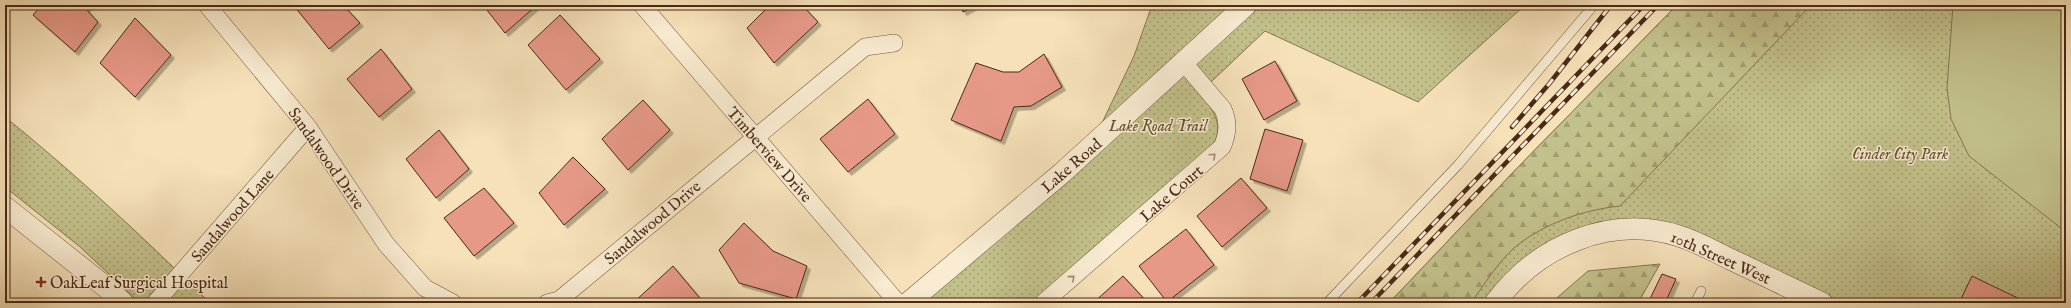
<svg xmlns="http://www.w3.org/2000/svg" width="2071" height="308" viewBox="0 0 2071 308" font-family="'IM FELL English',serif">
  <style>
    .green { fill: url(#green-dots); stroke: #867550 }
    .forest { fill: url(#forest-firs); stroke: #867550 }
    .pitch { fill: #c3c18b; stroke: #867550 }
    .building { fill: #e79988; stroke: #4a2915; filter: url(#shadow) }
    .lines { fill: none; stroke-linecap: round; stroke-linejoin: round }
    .service-casing { stroke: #75573e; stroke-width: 10 }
    .minor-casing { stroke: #75573e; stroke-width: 18 }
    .tertiary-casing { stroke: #75573e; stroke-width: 22 }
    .service { stroke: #f9ecd2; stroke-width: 9 }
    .minor { stroke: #f9ecd2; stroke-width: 17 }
    .tertiary { stroke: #f9ecd2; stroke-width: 21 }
    .rail-casing { stroke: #4a2915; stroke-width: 4.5 }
    .rail { stroke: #f9ecd2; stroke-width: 3; stroke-dasharray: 9; stroke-linecap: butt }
    .oneway { stroke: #a28a74 }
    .poi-dot { fill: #8f2418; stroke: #f9ecd2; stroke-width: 1.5 }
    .labels { text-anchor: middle; stroke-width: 3; stroke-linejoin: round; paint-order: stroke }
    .park-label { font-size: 16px; font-style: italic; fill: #684f32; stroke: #f9ecd2 }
    .street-label { font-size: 16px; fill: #4a2915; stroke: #f9ecd2 }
    .poi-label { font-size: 16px; fill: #4a2915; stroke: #f9ecd2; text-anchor: start }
  </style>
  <defs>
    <pattern id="green-dots" width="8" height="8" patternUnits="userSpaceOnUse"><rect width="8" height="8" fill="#c3c18b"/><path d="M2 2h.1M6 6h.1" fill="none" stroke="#a09d70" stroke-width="1.8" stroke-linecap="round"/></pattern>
    <pattern id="forest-firs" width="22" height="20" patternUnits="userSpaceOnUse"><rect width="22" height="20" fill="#c3c18b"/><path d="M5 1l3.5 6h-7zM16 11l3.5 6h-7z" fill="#a09d70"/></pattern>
    <filter id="shadow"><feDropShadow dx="3.5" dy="3.5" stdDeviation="0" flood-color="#0004"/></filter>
  </defs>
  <rect width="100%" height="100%" fill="#f6e1b9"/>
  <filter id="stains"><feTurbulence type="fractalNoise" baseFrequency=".005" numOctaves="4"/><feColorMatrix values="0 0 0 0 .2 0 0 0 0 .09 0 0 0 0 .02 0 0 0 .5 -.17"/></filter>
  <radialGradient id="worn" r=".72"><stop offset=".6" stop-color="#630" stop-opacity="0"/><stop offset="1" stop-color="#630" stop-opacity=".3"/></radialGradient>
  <!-- green -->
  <path class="green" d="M 1152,5 L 1525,5 L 1418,102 L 1265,31 L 1212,81 L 1201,96 C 1216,112 1223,126 1213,146 L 1032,303 L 896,303 L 1082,143 L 1102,123 L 1134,56 Z
    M 1677,5 L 2066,5 L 2066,303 L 1822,303 L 1692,241 L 1630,230 L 1574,240 L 1501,303 L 1389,303 L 1521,164 Z
    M 5,117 C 77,175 144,238 210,303 L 140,303 L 79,246 L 5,187 Z"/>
  <!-- forest -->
  <path class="forest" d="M 1677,5 L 1811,5 L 1620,206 C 1583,210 1545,223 1515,247 C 1498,262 1484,285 1471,303 L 1389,303 L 1521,164 Z
    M 1660,264 L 1638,303 L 1551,303 L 1588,271 Z"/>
  <!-- pitch -->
  <path class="pitch" d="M 1953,5 L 2066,5 L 2066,232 L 1969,156 L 1951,119 L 1947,88 Z"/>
  <!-- building -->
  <path class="building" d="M 42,5 L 89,5 L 86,9 L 98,22 L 75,52 L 33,15 Z
    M 295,5 L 343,5 L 360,23 L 329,49 L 294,6 Z
    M 483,5 L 537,5 L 505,33 Z
    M 770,5 L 802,5 L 818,22 L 774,63 L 747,28 Z
    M 960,5 L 976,5 L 963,12 Z
    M 560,15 L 600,59 L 566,90 L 528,45 Z
    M 135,18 L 171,55 L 135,97 L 100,63 Z
    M 381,49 L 412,89 L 379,117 L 347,79 Z
    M 1044,54 L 1062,87 L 1031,106 L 1014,107 L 1001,141 L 951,120 L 976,63 L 1003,72 L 1019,72 Z
    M 1275,61 L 1297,101 L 1264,120 L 1242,79 Z
    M 868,99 L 895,134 L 848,172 L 820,139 Z
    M 643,100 L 670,130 L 628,170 L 602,139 Z
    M 1265,129 L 1303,140 L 1287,191 L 1250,179 Z
    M 439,130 L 469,169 L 436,198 L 406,159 Z
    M 573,157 L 605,189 L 564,225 L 539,193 Z
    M 1241,178 L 1267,208 L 1222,247 L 1197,216 Z
    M 484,188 L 514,223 L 474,256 L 444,218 Z
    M 744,223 L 773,251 L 807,266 L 796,299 L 739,283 L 719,250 Z
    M 1186,229 L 1214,265 L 1167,302 L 1139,266 Z
    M 673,266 L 704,303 L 633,303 Z
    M 1662,274 L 1676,279 L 1665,303 L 1648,303 Z
    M 1123,276 L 1148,303 L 1093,303 Z
    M 1972,276 L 2028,303 L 1959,303 Z"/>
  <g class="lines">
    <!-- service casing -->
    <g class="service-casing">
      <path id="service" d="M 1327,303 L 1458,165 L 1594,5
        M 1695,303 L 1701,291"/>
    </g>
    <!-- minor casing -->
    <g class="minor-casing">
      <path id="minor" d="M 207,5 L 308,127 L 386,244 L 425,288 L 453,303
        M 642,5 L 898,303
        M 155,303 L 308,127
        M 547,303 L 559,300 L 865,47 L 894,43
        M 1043,303 L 1222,147 C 1228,134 1229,122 1223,109 L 1184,63"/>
    </g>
    <!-- tertiary casing -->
    <g class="tertiary-casing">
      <path id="tertiary" d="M 5,207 L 107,288 L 123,303
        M 908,303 L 1062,173 L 1246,5
        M 1495,303 C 1537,246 1610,214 1679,236 C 1698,242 1715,252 1732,260 C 1762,274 1792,289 1822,303"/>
    </g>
    <!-- service -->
    <use href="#service" class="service"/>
    <!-- minor -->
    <use href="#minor" class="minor"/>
    <!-- tertiary -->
    <use href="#tertiary" class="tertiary"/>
    <!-- rail casing -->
    <g class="rail-casing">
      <path id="rail" d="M 1512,127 L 1549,84 L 1611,5
        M 1357,303 L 1644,5
        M 1371,303 L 1658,5"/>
    </g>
    <!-- rail -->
    <use href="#rail" class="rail"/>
  </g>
  <!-- one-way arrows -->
  <defs><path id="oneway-chevron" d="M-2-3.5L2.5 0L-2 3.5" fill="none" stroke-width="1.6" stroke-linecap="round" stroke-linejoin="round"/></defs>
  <g class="oneway">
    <use href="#oneway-chevron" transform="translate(1213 156) rotate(-43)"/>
    <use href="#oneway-chevron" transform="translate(1072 278) rotate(-41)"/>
  </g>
  <!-- markers -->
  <path class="poi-dot" d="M39 276h4v4h4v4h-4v4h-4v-4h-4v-4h4z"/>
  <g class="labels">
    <!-- park labels -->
    <g class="park-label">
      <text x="1158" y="131">Lake Road Trail</text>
      <text x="1900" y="159">Cinder City Park</text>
    </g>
    <!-- street labels -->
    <g class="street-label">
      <text transform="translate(770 154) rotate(49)" y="6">Timberview Drive</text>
      <text transform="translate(327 158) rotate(55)" y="6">Sandalwood Drive</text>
      <text transform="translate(1071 165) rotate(-41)" y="6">Lake Road</text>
      <text transform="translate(1171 193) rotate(-41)" y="6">Lake Court</text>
      <text transform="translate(232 215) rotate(-49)" y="6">Sandalwood Lane</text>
      <text transform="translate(652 222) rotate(-40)" y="6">Sandalwood Drive</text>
      <text transform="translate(1721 257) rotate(24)" y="6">10th Street West</text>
    </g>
    <!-- poi labels -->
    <g class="poi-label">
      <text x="50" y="288">OakLeaf Surgical Hospital</text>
    </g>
  </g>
  <!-- margin -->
  <rect width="2071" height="308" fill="none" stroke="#f6e1b9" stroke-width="20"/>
  <rect x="6" y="6" width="2059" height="296" fill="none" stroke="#4a2915" stroke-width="2"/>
  <rect x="10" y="10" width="2051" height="288" fill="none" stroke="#4a2915"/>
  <rect width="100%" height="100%" filter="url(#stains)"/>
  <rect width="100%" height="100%" fill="url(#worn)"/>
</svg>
